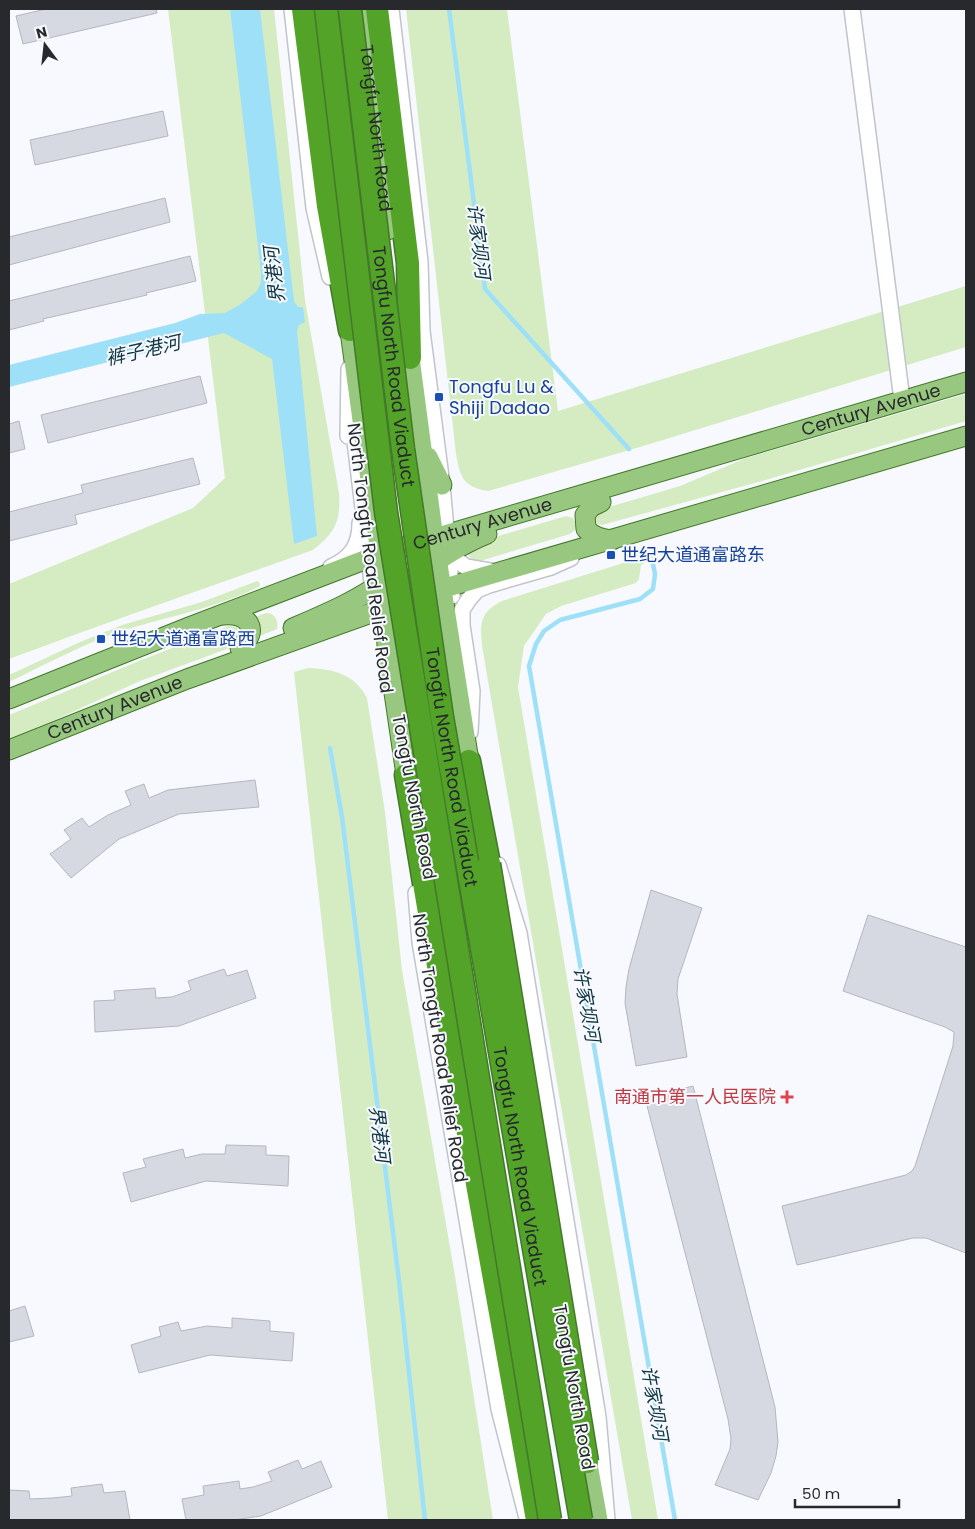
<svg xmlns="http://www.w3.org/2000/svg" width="975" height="1529" viewBox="0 0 975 1529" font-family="Poppins,'Noto Sans SC',sans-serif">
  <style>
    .green { fill: #d5ecc2 }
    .water { fill: #9de0f8 }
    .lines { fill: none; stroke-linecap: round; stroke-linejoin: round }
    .stream { stroke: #9de0f8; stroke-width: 4.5 }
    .building { fill: #d6d9e1; stroke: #b4b7bf }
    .minor-casing { stroke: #c1c4cc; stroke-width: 18 }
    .major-casing { stroke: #44782a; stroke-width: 21 }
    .highway-casing { stroke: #44782a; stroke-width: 25 }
    .minor { stroke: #fff; stroke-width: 15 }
    .major { stroke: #98c87f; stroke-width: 19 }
    .highway { stroke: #53a329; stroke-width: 22 }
    .highway-bridge-casing { stroke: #44782a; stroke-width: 25; stroke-linecap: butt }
    .highway-bridge { stroke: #53a329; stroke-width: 22 }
    .transit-dot { fill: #1a4fb4; stroke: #f7f9fe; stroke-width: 2 }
    .health-dot { fill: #e0444e; stroke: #f7f9fe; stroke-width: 2 }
    .labels { text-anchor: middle; stroke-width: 4; stroke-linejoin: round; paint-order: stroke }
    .street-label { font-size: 18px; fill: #27292c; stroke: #f7f9fe }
    .transit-label { font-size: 18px; fill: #164399; stroke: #f7f9fe; text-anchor: start }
    .health-label { font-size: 18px; fill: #be3a42; stroke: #f7f9fe; text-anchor: end }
    .water-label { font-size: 19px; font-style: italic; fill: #0e3744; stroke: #f7f9fe }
  </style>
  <rect width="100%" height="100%" fill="#f7f9fe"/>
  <!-- green -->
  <path class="green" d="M 168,9 L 274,9 L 305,300 L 339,493 C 341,521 335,533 313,550 C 212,586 110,621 9,659 L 9,584 L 193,508 L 225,478 Z
    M 406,9 L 507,9 L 558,411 L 966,286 L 966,347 L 640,447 L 488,491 C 463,487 460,477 456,454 Z
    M 966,394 L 966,421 L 762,481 L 602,525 L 595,523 L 594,517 L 599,510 L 680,486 L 746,458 Z
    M 566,516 L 573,518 L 576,524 L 575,530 L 570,534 L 480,561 C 473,561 470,559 468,553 L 475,543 Z
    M 665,550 L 641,565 L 639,579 L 636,583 L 561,606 L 546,614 L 524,646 L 518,687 L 658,1520 L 632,1520 L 482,646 C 480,623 480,612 502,601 Z
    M 257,581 L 259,582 L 260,586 C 217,608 170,616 125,630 C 84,643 47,664 9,682 L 9,675 L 78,643 L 122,625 L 202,602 Z
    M 266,613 C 275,613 279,621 277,629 L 260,636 L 260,625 L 255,617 Z
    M 229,626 L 237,627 L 241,637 L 235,646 L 140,681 L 55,720 L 9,739 L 9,715 L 139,661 Z
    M 308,668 C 333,669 355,674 367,698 L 385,812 L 402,970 L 455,1276 L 493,1520 L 388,1520 L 294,672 Z"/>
  <!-- water -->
  <path class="water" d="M 230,9 L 260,9 L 294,301 L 298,307 L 303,307 L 305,322 L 299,325 L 297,331 L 317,536 L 294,544 L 272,359 L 224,333 L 9,387 L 9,365 L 175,323 L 200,314 L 225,313 L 241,304 L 257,291 L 261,282 L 261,272 Z"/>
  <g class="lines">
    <!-- stream -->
    <path class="stream" d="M 449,9 L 485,289 L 629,449
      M 653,564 L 655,574 L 653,589 L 640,599 L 560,620 L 544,631 L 536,644 L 529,666 L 675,1520
      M 330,748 L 342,817 L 399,1281 L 425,1520"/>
  </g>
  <!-- building -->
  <path class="building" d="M 46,9 L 156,9 L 157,13 L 23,44 L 16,16 Z
    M 163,111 L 168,136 L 35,165 L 30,140 Z
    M 165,198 L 170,222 L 9,265 L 9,237 Z
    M 190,256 L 196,281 L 146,293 L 147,295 L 43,319 L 44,321 L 9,330 L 9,301 Z
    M 200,376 L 207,403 L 48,443 L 41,415 Z
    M 19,421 L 25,449 L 9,453 L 9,424 Z
    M 193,458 L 200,484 L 75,515 L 77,524 L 9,541 L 9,512 L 83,493 L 81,485 Z
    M 255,780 L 259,807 L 179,814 L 119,839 L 71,878 L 50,854 L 71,839 L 64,830 L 82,818 L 89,827 L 108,815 L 131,805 L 125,791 L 144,784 L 149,798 L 168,790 Z
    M 651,890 L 702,908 L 678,979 L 677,994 L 687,1057 L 636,1066 L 625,1003 L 626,987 L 629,969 Z
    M 868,915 L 966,947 L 966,1253 L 926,1238 L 913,1238 L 797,1265 L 782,1206 L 906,1175 L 912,1171 L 915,1166 L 953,1046 L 954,1032 L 945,1027 L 843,991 Z
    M 224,969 L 227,976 L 247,970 L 256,998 L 179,1026 L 95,1032 L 94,1001 L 115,1000 L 114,991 L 155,988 L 156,998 L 172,997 L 191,990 L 188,981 Z
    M 693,1086 L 775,1407 L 778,1442 L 776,1456 L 771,1473 L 758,1500 L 715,1485 L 730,1449 L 731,1439 L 728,1419 L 645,1098 Z
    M 226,1145 L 266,1146 L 266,1155 L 289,1156 L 288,1186 L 206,1181 L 131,1202 L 123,1173 L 146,1167 L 143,1159 L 183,1149 L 185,1158 L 202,1154 L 225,1154 Z
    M 25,1306 L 34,1336 L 9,1342 L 9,1311 Z
    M 232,1318 L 270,1321 L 270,1331 L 294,1333 L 292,1361 L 210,1355 L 139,1373 L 131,1345 L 161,1336 L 159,1327 L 178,1322 L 181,1331 L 207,1326 L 232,1328 Z
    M 298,1460 L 302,1469 L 321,1461 L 332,1487 L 261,1516 L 234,1520 L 186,1520 L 182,1499 L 204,1495 L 203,1486 L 239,1481 L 240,1489 L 253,1487 L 272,1481 L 268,1472 Z
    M 102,1484 L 104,1493 L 125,1491 L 130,1520 L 9,1520 L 9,1490 L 29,1491 L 30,1499 L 53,1498 L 72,1496 L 71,1488 Z"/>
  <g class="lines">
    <!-- minor casing -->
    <g class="minor-casing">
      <path id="minor" d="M 292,9 L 314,208 L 330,277
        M 391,9 L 420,262 L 422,331 L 442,485 L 452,596
        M 852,9 L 902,400
        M 353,425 L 374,599
        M 348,436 L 349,369
        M 445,551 L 466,567 L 496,572
        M 331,567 C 351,558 360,545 360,523
        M 470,732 L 472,691 L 462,625 L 462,610 L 469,599 L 477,590 L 489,585 L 551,567 L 571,558
        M 498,865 L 519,933 L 598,1417 L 607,1520
        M 416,893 L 420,942 L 499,1409 L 527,1518"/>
    </g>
    <!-- major casing -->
    <g class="major-casing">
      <g id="major">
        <path id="s1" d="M 362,9 L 388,230"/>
        <path d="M 348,316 L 380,554 L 387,645 L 406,775 L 409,789"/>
        <path d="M 406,345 L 410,358 L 434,539 L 469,761 L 470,775"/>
        <path d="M 428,457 L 442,485"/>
        <path d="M 601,502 L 591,507 L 585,515 L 586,529 C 594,537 602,539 612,540"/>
        <path d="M 431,592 L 966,436"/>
        <path d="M 397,608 C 403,598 407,586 416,578 C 433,561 465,543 487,534"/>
        <path d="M 223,615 C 248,612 261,630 240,648"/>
        <path d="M 293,628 C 328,613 359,600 390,577"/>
        <path id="s2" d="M 9,699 L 189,627 L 380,554 L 966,382"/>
        <path id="s3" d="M 9,750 L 187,679 L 396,604"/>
        <path d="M 585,1448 L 598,1520"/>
      </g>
    </g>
    <!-- highway casing -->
    <g class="highway-casing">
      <path id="highway" d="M 303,9 L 328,206 L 350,330
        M 377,9 L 408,263 L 410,358
        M 469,761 L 489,864
        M 406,775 L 435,949 L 537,1520"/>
    </g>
    <!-- minor -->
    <use href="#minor" class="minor"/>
    <!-- major -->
    <use href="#major" class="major"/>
    <!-- highway -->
    <use href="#highway" class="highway"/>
    <!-- highway-bridge casing -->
    <g class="highway-bridge-casing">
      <g id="highway-bridge">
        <path d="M 326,9 L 386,512 L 550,1520"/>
        <path id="s4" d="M 350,9 L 403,449 L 442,717 L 581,1520"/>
        <path d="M 489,864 L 587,1462"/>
      </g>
    </g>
    <!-- highway-bridge -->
    <use href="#highway-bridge" class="highway-bridge"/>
  </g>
  <!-- markers -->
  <g class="transit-dot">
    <rect x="434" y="392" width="10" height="10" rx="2.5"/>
    <rect x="606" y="550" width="10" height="10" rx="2.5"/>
    <rect x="96" y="634" width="10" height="10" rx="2.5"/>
  </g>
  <path class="health-dot" d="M784.5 1089.5h5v5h5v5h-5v5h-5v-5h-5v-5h5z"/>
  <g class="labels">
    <!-- street labels -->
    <g class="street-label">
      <text dy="6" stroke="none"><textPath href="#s1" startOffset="120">Tongfu North Road</textPath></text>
      <text dy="6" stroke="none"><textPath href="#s4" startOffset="360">Tongfu North Road Viaduct</textPath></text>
      <text dy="6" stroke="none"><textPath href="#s2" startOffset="910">Century Avenue</textPath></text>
      <text dy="6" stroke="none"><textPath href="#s2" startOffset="505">Century Avenue</textPath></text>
      <text transform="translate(370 558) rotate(83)" y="6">North Tongfu Road Relief Road</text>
      <text dy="6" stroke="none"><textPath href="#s3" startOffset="114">Century Avenue</textPath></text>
      <text dy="6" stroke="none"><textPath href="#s4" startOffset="765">Tongfu North Road Viaduct</textPath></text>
      <text transform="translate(414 797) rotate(79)" y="6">Tongfu North Road</text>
      <text transform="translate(440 1048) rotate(81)" y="6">North Tongfu Road Relief Road</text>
      <text dy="6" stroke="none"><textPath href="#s4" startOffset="1170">Tongfu North Road Viaduct</textPath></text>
      <text transform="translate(574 1387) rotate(80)" y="6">Tongfu North Road</text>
    </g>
    <!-- transit labels -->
    <g class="transit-label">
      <text x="449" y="393">Tongfu Lu &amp;<tspan x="449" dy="21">Shiji Dadao</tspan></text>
      <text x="621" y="561">世纪大道通富路东</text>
      <text x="111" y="645">世纪大道通富路西</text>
    </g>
    <!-- health labels -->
    <g class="health-label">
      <text x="776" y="1103">南通市第一人民医院</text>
    </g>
    <!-- water labels -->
    <g class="water-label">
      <text transform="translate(479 241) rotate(83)" y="7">许家坝河</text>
      <text transform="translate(274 275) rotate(-97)" y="7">界港河</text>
      <text transform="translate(143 350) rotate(-13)" y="7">裤子港河</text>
      <text transform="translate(587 1004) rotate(80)" y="7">许家坝河</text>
      <text transform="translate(380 1134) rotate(83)" y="7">界港河</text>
      <text transform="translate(655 1403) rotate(80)" y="7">许家坝河</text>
    </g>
  </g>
  <!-- border -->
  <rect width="975" height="1529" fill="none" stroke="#27292c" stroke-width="20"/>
  <!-- north arrow -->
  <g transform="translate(45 45) rotate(345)" stroke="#f7f9fe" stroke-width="4" paint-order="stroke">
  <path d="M0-4L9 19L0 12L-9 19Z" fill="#27292c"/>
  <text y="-8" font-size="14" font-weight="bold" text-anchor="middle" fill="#27292c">N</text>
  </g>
  <!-- scale -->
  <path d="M795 1499v8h104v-8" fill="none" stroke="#27292c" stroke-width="2.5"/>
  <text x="802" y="1499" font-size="15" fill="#27292c" stroke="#f7f9fe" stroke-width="4" paint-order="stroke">50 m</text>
</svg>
